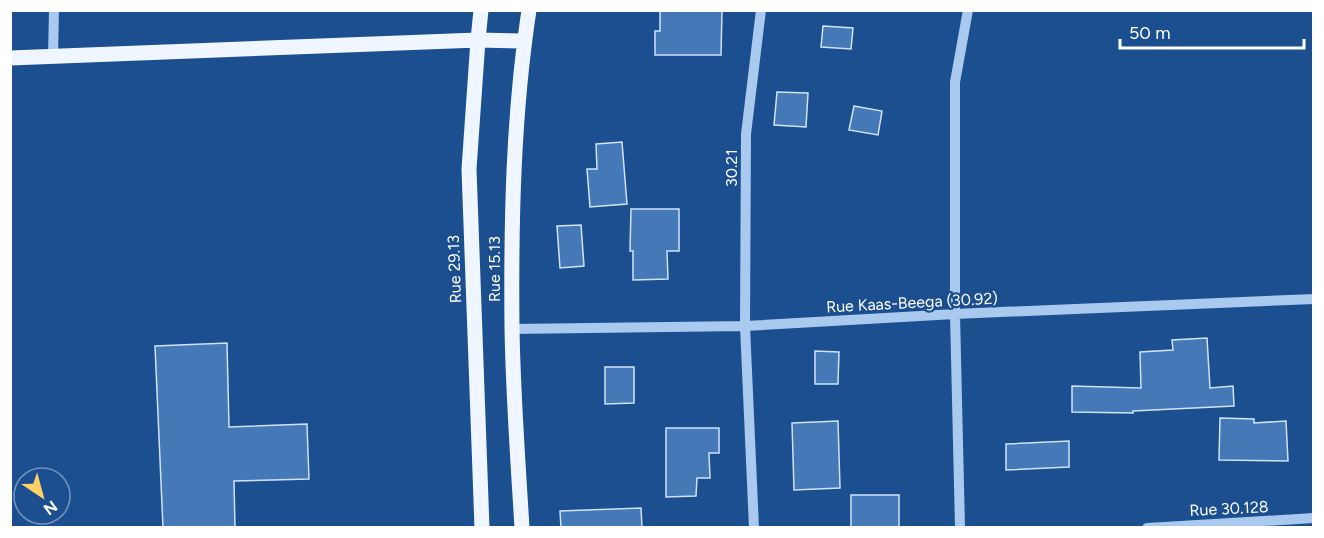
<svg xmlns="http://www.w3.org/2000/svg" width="1324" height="538" viewBox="0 0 1324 538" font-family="Figtree,sans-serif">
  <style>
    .building { fill: #4478b7; stroke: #cfe3fa; stroke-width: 1.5 }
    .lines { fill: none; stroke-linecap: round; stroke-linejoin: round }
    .minor { stroke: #a9c9ee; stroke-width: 10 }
    .major { stroke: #f0f6ff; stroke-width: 15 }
    .labels { text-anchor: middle; stroke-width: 4.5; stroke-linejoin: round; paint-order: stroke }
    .street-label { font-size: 16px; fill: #fff; stroke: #1b4f8f }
  </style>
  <rect width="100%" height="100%" fill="#1b4f8f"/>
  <!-- building -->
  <path class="building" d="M 660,10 L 722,10 L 721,55 L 655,55 L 655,31 L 660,31 Z
    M 823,26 L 853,28 L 851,49 L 821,47 Z
    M 777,92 L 808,93 L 806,127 L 774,125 Z
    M 854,106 L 882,111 L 878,135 L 849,130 Z
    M 622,142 L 627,204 L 590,207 L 587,169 L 597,169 L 596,144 Z
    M 631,209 L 679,209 L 679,251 L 667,251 L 668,279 L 633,280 L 633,251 L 630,251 Z
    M 581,225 L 584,266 L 560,268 L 557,226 Z
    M 1207,338 L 1210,388 L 1233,386 L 1234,406 L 1133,411 L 1133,413 L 1072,412 L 1072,386 L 1141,388 L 1140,352 L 1173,350 L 1172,340 Z
    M 227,343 L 229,427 L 307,424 L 309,479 L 234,481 L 235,528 L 163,528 L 155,346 Z
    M 815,351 L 839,352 L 838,384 L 815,384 Z
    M 605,367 L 634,367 L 634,403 L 605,404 Z
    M 1220,418 L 1254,419 L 1254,423 L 1286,421 L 1288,461 L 1219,460 Z
    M 838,421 L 840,488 L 794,490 L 792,423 Z
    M 666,428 L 719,428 L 719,453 L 709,453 L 710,478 L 697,478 L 696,496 L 666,497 Z
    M 1069,441 L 1069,467 L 1006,470 L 1006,444 Z
    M 851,495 L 899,495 L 899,528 L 851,528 Z
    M 641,508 L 642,528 L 561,528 L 560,511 Z"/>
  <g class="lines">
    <!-- minor -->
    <path class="minor" d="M 53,56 L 54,10
      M 512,329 L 745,326 L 955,314 L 1314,299
      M 754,528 L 745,326 L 746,134 L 761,10
      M 960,528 L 955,314 L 955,82 L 968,10
      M 1147,528 L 1314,518"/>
    <!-- major -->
    <path class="major" d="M 481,10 L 478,40 L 469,169 L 482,528
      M 10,58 L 478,40 L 524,41
      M 522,528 C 518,461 513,394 512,328 C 511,222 513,115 529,10"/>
  </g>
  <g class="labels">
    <!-- street labels -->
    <g class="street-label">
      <text transform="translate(731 168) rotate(-90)" y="6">30.21</text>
      <text transform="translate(454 269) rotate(-92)" y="6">Rue 29.13</text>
      <text transform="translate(494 269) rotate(-90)" y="6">Rue 15.13</text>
      <text transform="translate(912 302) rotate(-3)" y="6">Rue Kaas-Beega (30.92)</text>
      <text transform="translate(1229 508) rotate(-3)" y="6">Rue 30.128</text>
    </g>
  </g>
  <!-- border -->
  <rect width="1324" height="538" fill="none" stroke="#ffffff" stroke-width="24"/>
  <!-- north arrow -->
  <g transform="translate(42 496) rotate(144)"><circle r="28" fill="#1b4f8f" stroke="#7695bc" stroke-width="1.5"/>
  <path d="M0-4.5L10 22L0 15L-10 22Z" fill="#ffd166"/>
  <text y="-9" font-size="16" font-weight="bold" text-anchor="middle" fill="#ffffff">N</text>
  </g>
  <!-- scale -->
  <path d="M1120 39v9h184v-9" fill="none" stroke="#ffffff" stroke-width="3"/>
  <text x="1129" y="39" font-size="18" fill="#ffffff" stroke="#1b4f8f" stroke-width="4.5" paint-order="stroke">50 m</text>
</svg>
